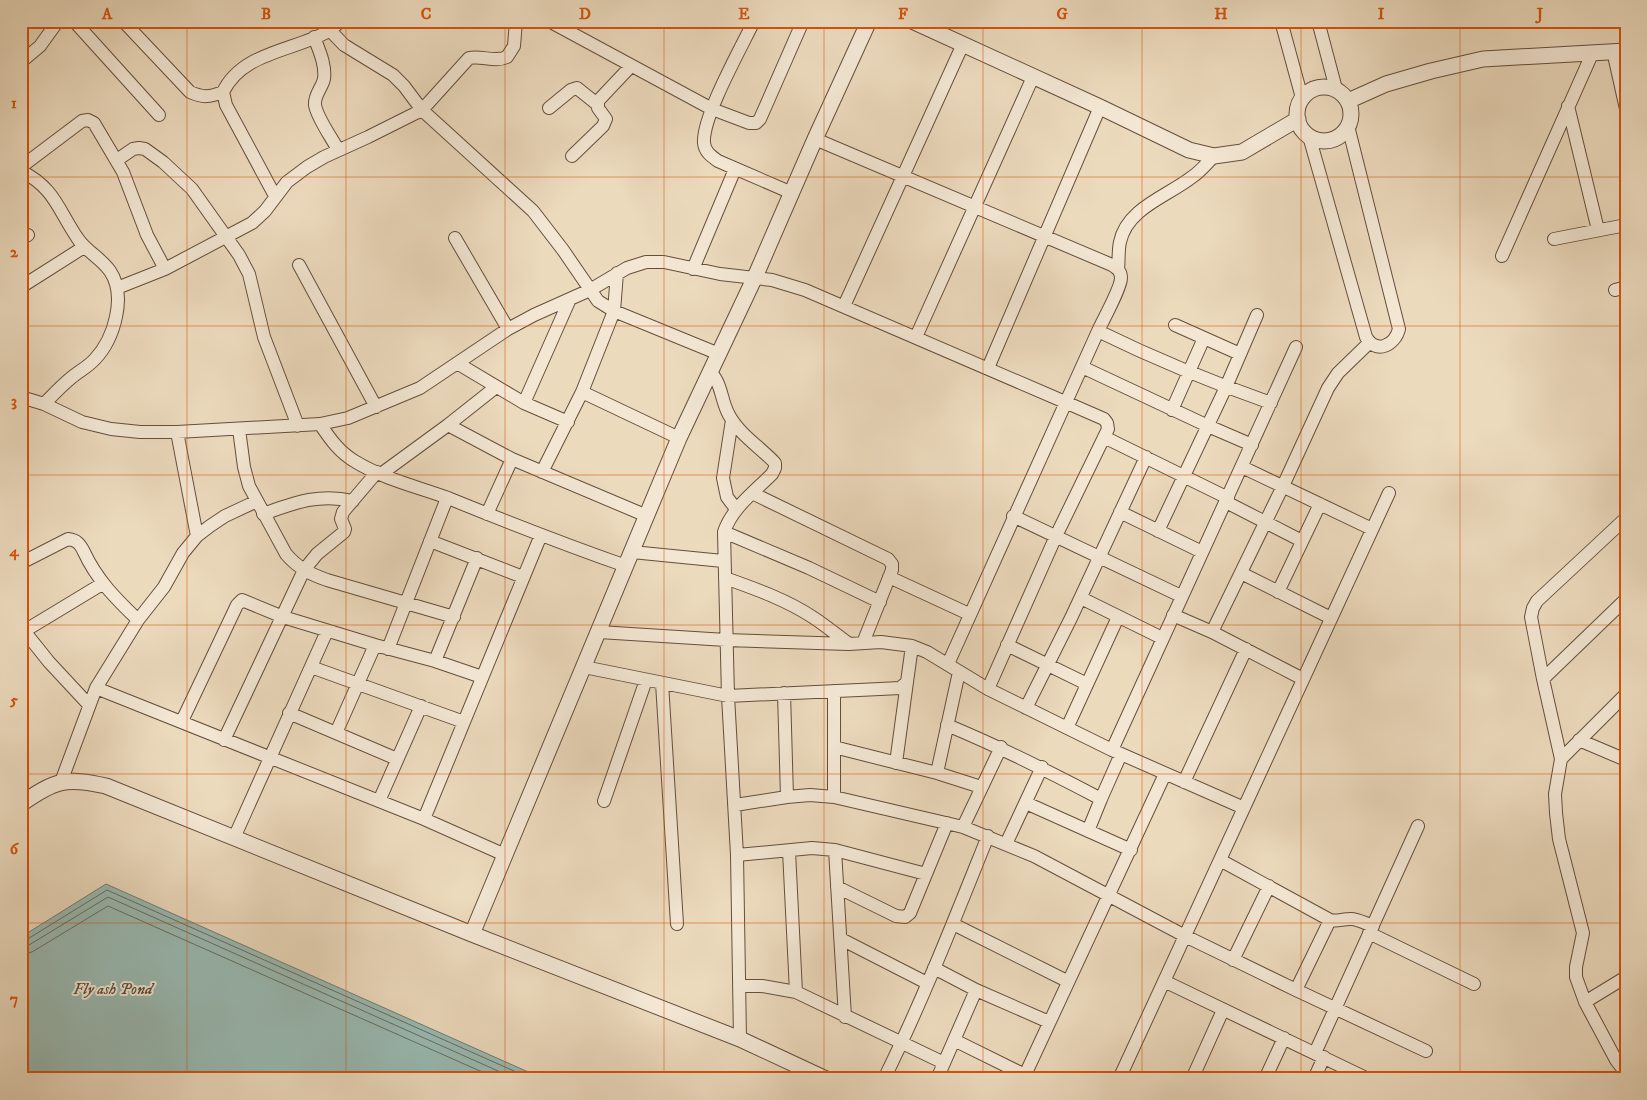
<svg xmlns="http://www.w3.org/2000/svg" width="1647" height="1100" viewBox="0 0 1647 1100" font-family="'IM FELL DW Pica',serif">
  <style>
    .water { fill: #99bab3; stroke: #727c72 }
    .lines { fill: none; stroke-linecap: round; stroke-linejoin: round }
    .shore { stroke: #686c62; stroke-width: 1 }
    .minor-casing { stroke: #654e3c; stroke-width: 14 }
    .tertiary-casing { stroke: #654e3c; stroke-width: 17 }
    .minor { stroke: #f3e7d4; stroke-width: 12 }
    .tertiary { stroke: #f3e7d4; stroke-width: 15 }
    .grid { fill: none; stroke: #d6530c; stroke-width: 1; stroke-opacity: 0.55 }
    .labels { text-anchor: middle; stroke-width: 4; stroke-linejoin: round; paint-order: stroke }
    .water-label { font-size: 16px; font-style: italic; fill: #554e42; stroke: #f3e7d4 }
    .neatline { fill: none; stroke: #d6530c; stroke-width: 2 }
    .grid-label { font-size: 16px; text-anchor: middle; font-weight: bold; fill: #d6530c }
  </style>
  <rect width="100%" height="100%" fill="#ecdabd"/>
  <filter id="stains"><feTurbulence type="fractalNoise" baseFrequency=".004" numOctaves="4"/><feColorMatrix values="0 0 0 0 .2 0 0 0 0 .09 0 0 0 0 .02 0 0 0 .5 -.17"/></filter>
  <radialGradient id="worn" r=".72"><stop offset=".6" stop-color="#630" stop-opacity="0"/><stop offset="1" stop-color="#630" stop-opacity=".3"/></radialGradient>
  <!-- water -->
  <path class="water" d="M 106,884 L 544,1079 L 21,1079 L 21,937 Z"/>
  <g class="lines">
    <!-- shore -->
    <path class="shore" d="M 21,941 L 26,940 L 107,890 L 532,1079
      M 21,947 L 29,945 L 108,897 L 516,1079
      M 21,954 L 32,952 L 108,906 L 498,1079"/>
    <!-- minor casing -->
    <g class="minor-casing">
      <path id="minor" d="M 74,21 L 159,115
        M 123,21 L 190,92 C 203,98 210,97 223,92
        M 321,21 L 344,45 L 393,75 L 404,86 L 422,110 L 533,211 L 563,250 L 598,301 L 614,311 L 617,273
        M 549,21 L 712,109 L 749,123 L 756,123 L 760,119 L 803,21
        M 754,21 C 741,48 702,117 704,143 C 705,152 711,156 718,161 L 792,193
        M 1281,21 L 1302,98
        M 1318,21 L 1336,89
        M 314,37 C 319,50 326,65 324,79 C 322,88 314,95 315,105 C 317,118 332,138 338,150
        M 1613,51 L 1626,109
        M 21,62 L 40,46 L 58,21
        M 1568,106 L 1598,230
        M 549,108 L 571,90 L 577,88 L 597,104
        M 1309,136 L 1366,337 C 1376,355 1395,345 1399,329 L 1348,126
        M 815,139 L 1112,265 C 1117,268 1121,271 1121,278 C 1121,288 1103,320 1098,331
        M 572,156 L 603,126 L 606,119 L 598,108 L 598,101 L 631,66
        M 117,160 L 133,149 L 139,148 L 145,149 L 163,162 L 192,189 L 239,255 L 249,274 L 264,337 L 298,426
        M 21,167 L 82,121 L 88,120 L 94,123 L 123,172 L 147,235 L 165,269
        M 21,171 C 55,188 58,210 78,239 C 87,252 101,258 110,271 C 127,296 114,339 95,359 C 88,367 79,371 71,378 C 61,386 53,395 44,404
        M 275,196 L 226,105 L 223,92 C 242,52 294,51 329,31 C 333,28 337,24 341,21
        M 455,238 L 508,329
        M 21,239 L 28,235
        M 1554,239 L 1626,225
        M 1502,256 L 1592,54
        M 299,265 L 376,407
        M 693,269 L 735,169
        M 1118,269 C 1119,261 1118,251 1120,242 C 1127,208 1168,196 1192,177 C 1201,171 1207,163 1214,156
        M 21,287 L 84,247
        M 117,288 L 165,269 L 252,223 L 265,211 L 287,182 L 307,167 L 324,157 L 368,137 L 422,110 L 469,58 C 482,55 494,63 507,57 L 514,46 L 516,21
        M 1615,290 L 1626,287
        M 844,306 L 963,44
        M 1175,325 L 1240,354
        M 916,337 L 1033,77
        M 457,363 L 524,403 L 568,422
        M 1082,367 L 1208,426 L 1252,445
        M 988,368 L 1100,107
        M 710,372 C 722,383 721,401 729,415 C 739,434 760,447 775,463 L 775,468 L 772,474 C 754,492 732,508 724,532 L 728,696 L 737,855 L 740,1039
        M 582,392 L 679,438
        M 21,397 L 44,404 L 82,422 L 111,429 L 140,432 L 177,432 L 320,424 L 348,418 L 420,388 L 508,329 L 534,315 L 590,290 L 627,268 L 646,262 L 664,262 L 720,274 L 772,280 L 805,290 L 1065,402 L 1104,419 L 1107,423 L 1108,429 L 1056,536 L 988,689
        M 524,403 L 570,299
        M 1172,410 L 1204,338
        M 732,420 L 723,478 L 727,497 L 736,509
        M 320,424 C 330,439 340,453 356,462 C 384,479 418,487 448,498 C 507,522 566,545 626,566
        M 448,425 L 512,459 L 647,516
        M 239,429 L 244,467 L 249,486 L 286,554 C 298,568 310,574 327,580 L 454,617
        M 177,432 L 197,536
        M 1104,437 L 1228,498
        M 1242,467 L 1372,529
        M 542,472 L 582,392 L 614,311 L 719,354
        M 381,474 L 448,425 L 496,387
        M 752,493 L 888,559 L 892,564 L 892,570 L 863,643
        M 1226,502 L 1302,541
        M 1120,512 L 1202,552
        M 263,514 C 294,503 319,493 353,501
        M 487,514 L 512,459
        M 1013,516 L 1181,596
        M 1626,518 L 1537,601 L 1533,608 L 1531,617 L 1543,679 L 1561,759 L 1555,794 L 1556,813 L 1559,839 L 1583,933 L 1576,967 L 1576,977 L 1585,1002 L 1616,1060 L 1626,1073
        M 1158,531 L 1226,387 L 1257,315
        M 724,532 L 809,568 L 880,602
        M 430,541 L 523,577
        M 632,552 L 723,561
        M 21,563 L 68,539 C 77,540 80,544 84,552 C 97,580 116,599 138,620
        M 1241,573 L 1331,618
        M 889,577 L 969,614
        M 725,578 C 756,589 787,600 814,618 C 826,626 837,635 849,644
        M 1278,592 L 1320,504
        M 1081,598 L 1162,638
        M 1173,615 L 1212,632 L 1303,679
        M 21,627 L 49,662 L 89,705
        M 599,632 L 726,640 L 849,644 L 881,642 L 912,646 L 927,652 L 988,689 L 1112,750 L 1244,808
        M 1212,632 L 1283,486 L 1328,388 L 1338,373 L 1369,343
        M 21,633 L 102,584
        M 1007,645 L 1087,684
        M 388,649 L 447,498
        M 435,661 L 477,558
        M 948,664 L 1098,331 C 1155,359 1211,382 1271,403
        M 311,667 L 464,722
        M 584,667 L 728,696 L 880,689 L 900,688 L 907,682 L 912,646
        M 1543,679 L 1626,599
        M 662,683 L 677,924
        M 96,688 L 424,819 L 505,855
        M 834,691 L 834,797
        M 784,693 L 787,797
        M 1026,708 L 1071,618 L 1146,457
        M 289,713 L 397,759
        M 182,721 L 237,605 L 242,600 L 283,617 L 375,645 L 435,661 L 482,677
        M 947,725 C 1000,747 1050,772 1101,799 L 1121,754
        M 1067,728 L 1118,617
        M 336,733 L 375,645
        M 224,740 L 304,570 L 317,554 L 344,532 L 345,529 L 341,519 L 343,512 L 377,472
        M 1579,740 L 1626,760
        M 834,747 L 937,773 L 981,787
        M 1112,750 C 1173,615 1235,481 1296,347
        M 1561,759 L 1626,694
        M 896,763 L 907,682
        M 937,773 L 959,672
        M 61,782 L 96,688 L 138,620 L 164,587 L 183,553 L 197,536 L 210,526 L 225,516 L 257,501
        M 1184,782 L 1246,649
        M 379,801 L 421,706
        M 604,801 L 646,680
        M 1026,803 L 1131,850
        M 735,805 L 787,797 L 810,795 L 834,797 L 963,827 L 1034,856 L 1185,936 L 1296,990 L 1426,1051
        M 424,819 L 541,535
        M 963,827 L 1001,747
        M 1088,831 L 1101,799
        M 234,838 L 327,631
        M 1006,844 L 1042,767
        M 835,850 L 845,1017
        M 789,851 L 796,992
        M 737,855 L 812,848 L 835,850 L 926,874
        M 1220,860 L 1330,920 C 1337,922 1342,919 1350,919 C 1357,918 1366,924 1373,926
        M 837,887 L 896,916 L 905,917 L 910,913 L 947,823
        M 953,924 L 1067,981
        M 1369,933 L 1474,984
        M 841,939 L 927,983
        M 1233,960 L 1269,886
        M 934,968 L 976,990 L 1049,1022
        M 1164,981 L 1368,1079
        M 739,986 L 762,986 L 796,992 L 944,1063
        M 1296,990 L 1330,920
        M 1585,1002 L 1626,977
        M 954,1040 L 1033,1079
        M 1315,1053 L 1418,826
        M 1025,1075 L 1165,774
        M 884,1079 C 923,1000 955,918 988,836
        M 937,1079 L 976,990
        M 1119,1079 L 1389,493
        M 1192,1079 L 1223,1010
        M 1265,1079 L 1284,1038
        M 1314,1079 L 1324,1057"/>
    </g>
    <!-- tertiary casing -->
    <g class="tertiary-casing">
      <path id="tertiary" d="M 912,21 L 1100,107 L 1189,150 L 1214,156 L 1242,152 L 1298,119
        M1297 114a27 27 0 1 1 54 0a27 27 0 1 1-54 0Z
        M 1348,101 L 1386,84 L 1431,71 L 1483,59 L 1626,51
        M 21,804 C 55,780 66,777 106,786 L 472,934 L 740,1039 L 826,1079
        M 472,934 L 679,438 L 755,277 L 815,139 L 869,21"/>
    </g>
    <!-- minor -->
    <use href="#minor" class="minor"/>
    <!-- tertiary -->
    <use href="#tertiary" class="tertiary"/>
  </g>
  <!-- grid -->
  <path class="grid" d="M 187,21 L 187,1079M 346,21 L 346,1079M 505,21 L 505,1079M 664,21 L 664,1079M 824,21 L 824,1079M 983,21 L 983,1079M 1142,21 L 1142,1079M 1301,21 L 1301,1079M 1460,21 L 1460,1079M 21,177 L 1626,177M 21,326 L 1626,326M 21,475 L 1626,475M 21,625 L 1626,625M 21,774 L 1626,774M 21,923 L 1626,923"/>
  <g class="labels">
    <!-- water labels -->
    <g class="water-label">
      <text x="113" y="994">Fly ash Pond</text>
    </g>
  </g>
  <!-- margin -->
  <rect width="1647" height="1100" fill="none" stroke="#ecdabd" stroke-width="55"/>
  <rect x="28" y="28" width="1592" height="1044" class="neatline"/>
  <g class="grid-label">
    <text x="107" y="19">A</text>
    <text x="266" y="19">B</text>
    <text x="426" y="19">C</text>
    <text x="585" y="19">D</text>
    <text x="744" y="19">E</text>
    <text x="903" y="19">F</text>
    <text x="1062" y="19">G</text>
    <text x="1221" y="19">H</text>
    <text x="1381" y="19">I</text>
    <text x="1540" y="19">J</text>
    <text x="14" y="108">1</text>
    <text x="14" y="257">2</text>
    <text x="14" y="406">3</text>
    <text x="14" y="556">4</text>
    <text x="14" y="705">5</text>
    <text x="14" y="854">6</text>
    <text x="14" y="1004">7</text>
  </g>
  <rect width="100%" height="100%" filter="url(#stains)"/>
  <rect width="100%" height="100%" fill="url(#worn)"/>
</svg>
